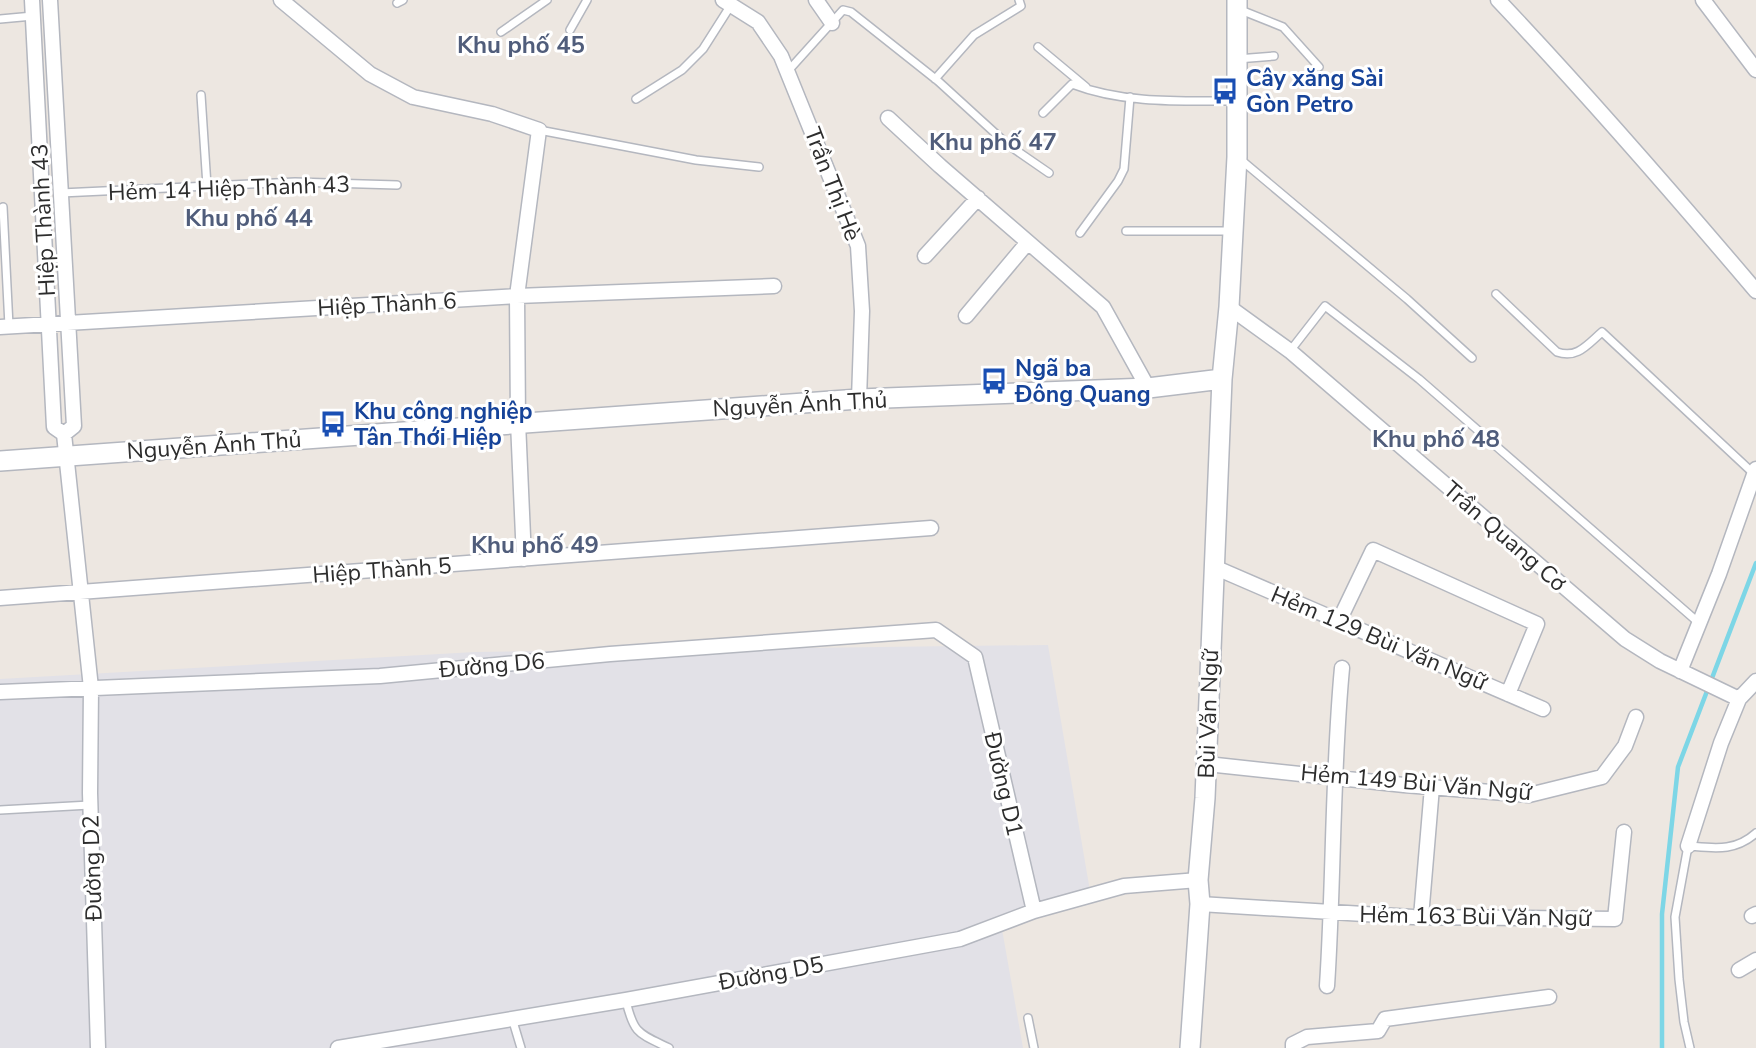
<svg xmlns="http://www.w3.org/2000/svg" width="1756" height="1048" viewBox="0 0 1756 1048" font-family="'Nunito Sans',sans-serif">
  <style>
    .industrial { fill: #e2e1e7 }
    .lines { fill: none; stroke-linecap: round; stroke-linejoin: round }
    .stream { stroke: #7dd6e6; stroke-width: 4.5 }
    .lane-casing { stroke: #b4b7bf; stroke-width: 10 }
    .street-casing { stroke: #b4b7bf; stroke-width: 17 }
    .secondary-casing { stroke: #b4b7bf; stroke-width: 22 }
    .lane { stroke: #fff; stroke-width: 7 }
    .street { stroke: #fff; stroke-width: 14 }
    .secondary { stroke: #fff; stroke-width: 19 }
    .labels { text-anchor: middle; stroke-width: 6; stroke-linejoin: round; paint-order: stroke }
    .transit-label { font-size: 23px; font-weight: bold; fill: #164399; stroke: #fff; text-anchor: start }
    .street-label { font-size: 23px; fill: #2d2d2d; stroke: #fff }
    .neighbourhood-label { font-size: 24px; font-weight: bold; fill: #505d7b; stroke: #fff }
  </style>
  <rect width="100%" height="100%" fill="#ede7e1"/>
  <!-- industrial -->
  <path class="industrial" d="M 1048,645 L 1090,891 L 1000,918 L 1023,1048 L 0,1048 L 0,679 L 475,652 Z"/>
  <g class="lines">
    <!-- stream -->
    <path class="stream" d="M 1662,1048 L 1662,914 L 1678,767 L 1756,563"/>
    <!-- lane casing -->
    <g class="lane-casing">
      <path id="lane" d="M 397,3 L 403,0
        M 1238,9 L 1283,27 L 1319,67
        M 0,19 L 33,16
        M 570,30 L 587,0
        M 501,32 L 547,0
        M 1038,47 L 1086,87
        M 1237,59 L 1274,56
        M 788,71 L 843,10 L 851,12 L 938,81 L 1007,144 L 1049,173
        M 935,79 L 974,35 L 1021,6 L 1019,0
        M 201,95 L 207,186
        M 636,99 L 682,70 L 703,49 L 731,5
        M 1043,113 L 1072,84 C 1124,104 1181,101 1236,101
        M 539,130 L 696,160 L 759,167
        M 1240,159 L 1407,299 L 1472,358
        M 61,193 L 295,182 L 397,185
        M 3,207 L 9,326
        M 1126,231 L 1232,231
        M 1080,233 L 1118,181 L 1124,169 L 1130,97
        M 1496,294 L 1557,352 C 1577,359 1587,345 1602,332 L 1753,473
        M 1290,351 L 1325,306 L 1419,379 L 1699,623
        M 0,810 L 90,805
        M 626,1001 C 634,1034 638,1033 669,1048
        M 512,1018 L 521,1048
        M 1028,1018 L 1034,1048
        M 1690,1048 L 1684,1022 L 1679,979 L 1675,917 L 1688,846 C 1714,848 1735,852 1756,833"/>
    </g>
    <!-- street casing -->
    <g class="street-casing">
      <path id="street" d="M 32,0 L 54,427 L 64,434
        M 50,0 L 74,426 L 64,434
        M 281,0 L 370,74 L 413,97 L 492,114 L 539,130 L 517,296 L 518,422 L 524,559
        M 723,0 L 758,22 L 781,56 L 858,246 L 862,311 L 859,399
        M 816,0 L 832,23
        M 1498,0 C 1587,94 1672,192 1756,291
        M 1703,0 L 1756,70
        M 888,118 L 940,166 L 1103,307 L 1148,388
        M 925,256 L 978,198
        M 1229,307 L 1290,351 L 1625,639 L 1660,661 L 1739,699
        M 966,316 L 1028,242
        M 0,327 L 517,296 L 774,286
        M 64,434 L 91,688 L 90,793 L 98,1048
        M 1214,567 L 1543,709
        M 0,598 L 931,528
        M 1339,621 L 1373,550 L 1537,624 L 1508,694
        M 1680,671 L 1719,574 L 1756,469
        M 0,692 L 380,676 L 610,654 L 936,630 L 975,657 L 1034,911
        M 1207,764 L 1404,785 L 1529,795 L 1602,777 L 1625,746 L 1636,717
        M 1688,846 L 1721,743 L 1739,699 L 1756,681
        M 1200,904 L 1413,917 L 1615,919 L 1624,832
        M 1752,916 L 1756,914
        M 1421,917 L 1432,787
        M 1739,970 L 1756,960
        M 1327,986 C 1334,880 1332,774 1342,668
        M 338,1048 L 626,1000 L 960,939 L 1034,911 L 1124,886 L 1198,880
        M 1293,1048 L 1293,1044 L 1307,1037 L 1378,1031 L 1385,1019 L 1549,997"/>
    </g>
    <!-- secondary casing -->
    <g class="secondary-casing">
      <path id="secondary" d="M 0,461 L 859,399 L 1148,388 L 1222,379
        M 1190,1048 L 1200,904 L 1198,880 L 1205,798 L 1222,379 L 1229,307 L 1237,157 L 1237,0"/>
    </g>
    <!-- lane -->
    <use href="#lane" class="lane"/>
    <!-- street -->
    <use href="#street" class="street"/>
    <!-- secondary -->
    <use href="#secondary" class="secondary"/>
  </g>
  <!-- icons -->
  <defs>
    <g id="bus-bare" transform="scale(2.1)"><path d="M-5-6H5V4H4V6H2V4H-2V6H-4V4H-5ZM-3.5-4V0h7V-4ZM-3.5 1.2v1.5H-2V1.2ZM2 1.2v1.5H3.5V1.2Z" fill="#1a4fb4" stroke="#fff" stroke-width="2.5" paint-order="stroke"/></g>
  </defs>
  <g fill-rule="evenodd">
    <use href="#bus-bare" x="1225" y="91"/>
    <use href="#bus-bare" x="994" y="381"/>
    <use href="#bus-bare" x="333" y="424"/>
  </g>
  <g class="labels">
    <!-- transit labels -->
    <g class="transit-label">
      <text x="1246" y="86">Cây xăng Sài<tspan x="1246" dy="26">Gòn Petro</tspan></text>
      <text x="1015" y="376">Ngã ba<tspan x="1015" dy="26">Đông Quang</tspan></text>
      <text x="354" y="419">Khu công nghiệp<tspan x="354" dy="26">Tân Thới Hiệp</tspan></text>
    </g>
    <!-- street labels -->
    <g class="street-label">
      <text transform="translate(833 184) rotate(69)" y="8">Trần Thị Hè</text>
      <text transform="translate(229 188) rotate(-2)" y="8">Hẻm 14 Hiệp Thành 43</text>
      <text transform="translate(43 220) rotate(-93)" y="8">Hiệp Thành 43</text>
      <text transform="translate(387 304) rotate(-3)" y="8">Hiệp Thành 6</text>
      <text transform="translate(800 404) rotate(-3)" y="8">Nguyễn Ảnh Thủ</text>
      <text transform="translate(214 445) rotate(-4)" y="8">Nguyễn Ảnh Thủ</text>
      <text transform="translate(1505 536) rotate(41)" y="8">Trần Quang Cơ</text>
      <text transform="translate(382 570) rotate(-4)" y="8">Hiệp Thành 5</text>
      <text transform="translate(1379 638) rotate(23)" y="8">Hẻm 129 Bùi Văn Ngữ</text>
      <text transform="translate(492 665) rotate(-5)" y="8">Đường D6</text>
      <text transform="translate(1208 714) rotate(-88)" y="8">Bùi Văn Ngữ</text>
      <text transform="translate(1416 782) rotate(5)" y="8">Hẻm 149 Bùi Văn Ngữ</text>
      <text transform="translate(1004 784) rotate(77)" y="8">Đường D1</text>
      <text transform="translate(92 868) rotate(-92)" y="8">Đường D2</text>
      <text transform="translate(1475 916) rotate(1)" y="8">Hẻm 163 Bùi Văn Ngữ</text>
      <text transform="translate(771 973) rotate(-10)" y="8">Đường D5</text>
    </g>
    <!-- neighbourhood labels -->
    <g class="neighbourhood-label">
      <text x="521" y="53">Khu phố 45</text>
      <text x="993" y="150">Khu phố 47</text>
      <text x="249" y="226">Khu phố 44</text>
      <text x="1436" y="447">Khu phố 48</text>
      <text x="535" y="553">Khu phố 49</text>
    </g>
  </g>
</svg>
